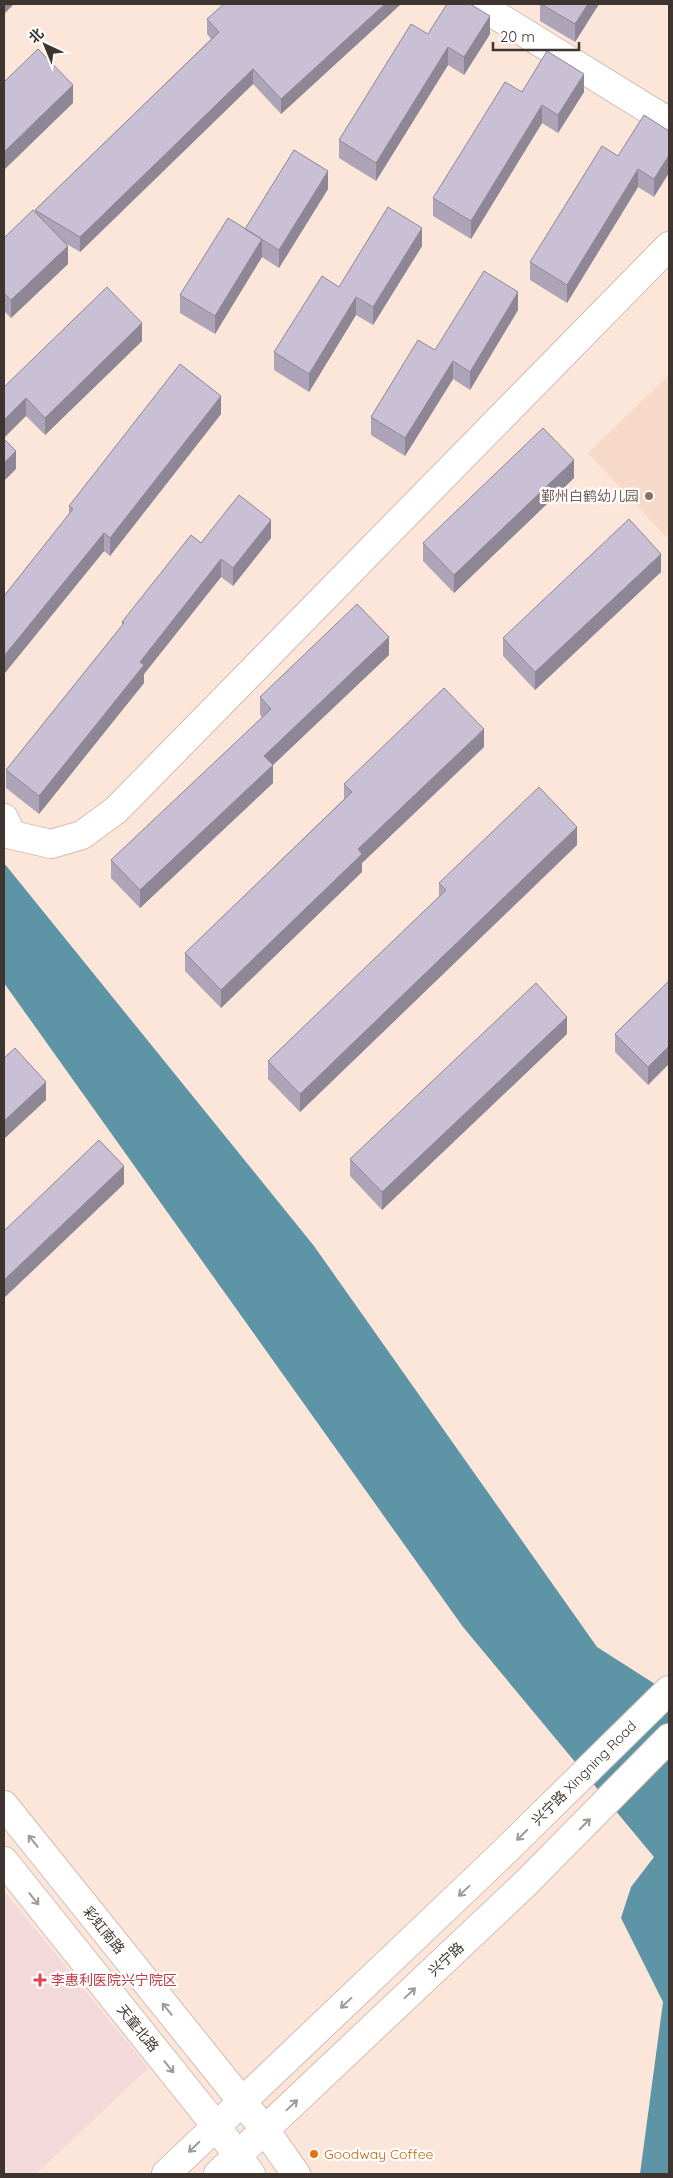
<svg xmlns="http://www.w3.org/2000/svg" width="673" height="2178" viewBox="0 0 673 2178" font-family="Quicksand,'Noto Sans SC',sans-serif">
  <style>
    .built { fill: #f7d9c8 }
    .medical { fill: #f4d9da }
    .water { fill: #5e95a6 }
    .lines { fill: none; stroke-linecap: round; stroke-linejoin: round }
    .minor-casing { stroke: #d2bdb1; stroke-width: 30 }
    .major-casing { stroke: #d2bdb1; stroke-width: 30 }
    .minor { stroke: #fff; stroke-width: 28 }
    .major { stroke: #fff; stroke-width: 28 }
    .wall { fill: #ada5b7 }
    .shaded-wall { fill: #8d8695 }
    .building { fill: #c9c0d5; stroke: #8d8695 }
    .oneway { stroke: #9e9a98 }
    .education-dot { fill: #8d6e63; stroke: #fff; stroke-width: 2 }
    .health-dot { fill: #e0444e; stroke: #fff; stroke-width: 2 }
    .food-dot { fill: #e8710a; stroke: #fff; stroke-width: 2 }
    .labels { text-anchor: middle; stroke-width: 4.5; stroke-linejoin: round; paint-order: stroke }
    .education-label { font-size: 14px; fill: #785e54; stroke: #fff; text-anchor: end }
    .street-label { font-size: 14px; fill: #3e3531; stroke: #fff }
    .health-label { font-size: 14px; fill: #be3a42; stroke: #fff; text-anchor: start }
    .food-label { font-size: 14px; fill: #c56008; stroke: #fff; text-anchor: start }
  </style>
  <rect width="100%" height="100%" fill="#fce5d9"/>
  <!-- built -->
  <path class="built" d="M 669,375 L 669,540 L 588,453 Z"/>
  <!-- medical -->
  <path class="medical" d="M 4,1891 L 148,2068 L 36,2174 L 4,2174 Z"/>
  <!-- water -->
  <path class="water" d="M 4,863 L 314,1246 L 597,1647 L 669,1693 L 669,2174 L 640,2174 L 663,2002 L 621,1918 L 631,1887 L 654,1857 L 463,1627 L 4,983 Z"/>
  <g class="lines">
    <!-- minor casing -->
    <g class="minor-casing">
      <path id="minor" d="M 478,4 L 669,122
        M 4,818 L 12,835 L 51,844 L 82,835 L 116,810 L 669,246"/>
    </g>
    <!-- major casing -->
    <g class="major-casing">
      <path id="major" d="M 4,1805 L 265,2130 L 296,2174
        M 4,1861 L 216,2126 L 251,2174
        M 166,2174 L 499,1857 L 669,1690
        M 218,2174 L 526,1883 L 669,1738"/>
    </g>
    <!-- minor -->
    <use href="#minor" class="minor"/>
    <!-- major -->
    <use href="#major" class="major"/>
  </g>
  <!-- wall -->
  <path class="wall" d="M 224,4 L 401,4 L 281,114 L 253,84 L 80,252 L 65,243 L 68,264 L 11,318 L 4,311 L 4,238 L 35,212 L 35,210 L 211,39 L 207,34 L 207,19 Z
    M 540,4 L 599,4 L 575,42 L 540,21 Z
    M 428,34 L 490,34 L 464,75 L 448,65 L 376,181 L 339,158 L 339,140 Z
    M 522,92 L 584,92 L 558,133 L 542,123 L 471,239 L 433,216 L 433,198 Z
    M 669,131 L 654,197 L 638,187 L 567,303 L 530,280 L 530,262 L 618,156 Z
    M 328,189 L 279,268 L 262,257 L 215,334 L 180,313 L 180,295 Z
    M 422,246 L 373,325 L 356,315 L 309,392 L 274,370 L 274,352 L 339,287 Z
    M 518,310 L 470,390 L 453,379 L 405,456 L 371,435 L 371,417 L 435,350 Z
    M 142,341 L 45,435 L 26,416 L 4,387 Z
    M 221,414 L 110,556 L 104,551 L 4,674 L 4,596 L 69,514 L 69,506 Z
    M 574,478 L 454,593 L 423,561 L 423,543 Z
    M 271,538 L 233,586 L 221,577 L 144,674 L 144,683 L 39,814 L 6,788 L 6,770 L 122,626 L 122,622 L 201,543 Z
    M 661,572 L 535,690 L 503,656 L 503,638 Z
    M 389,655 L 273,765 L 273,783 L 140,908 L 111,878 L 111,860 L 262,718 L 260,714 L 260,697 Z
    M 484,747 L 362,863 L 362,872 L 221,1008 L 185,971 L 185,953 L 344,799 L 344,784 Z
    M 577,845 L 300,1112 L 268,1079 L 268,1061 L 439,897 L 439,883 Z
    M 669,981 L 648,1085 L 615,1052 L 615,1034 Z
    M 567,1034 L 382,1210 L 350,1176 L 350,1159 Z"/>
  <!-- shaded-wall -->
  <path class="shaded-wall" d="M 4,4 L 14,4 L 4,14 Z
    M 385,4 L 401,4 L 281,114 L 281,99 Z
    M 588,4 L 599,4 L 575,42 L 575,24 Z
    M 490,16 L 490,34 L 464,75 L 464,57 Z
    M 448,47 L 448,65 L 376,181 L 376,163 Z
    M 253,69 L 253,84 L 80,252 L 80,237 Z
    M 584,74 L 584,92 L 558,133 L 558,115 Z
    M 73,85 L 73,103 L 4,170 L 4,152 Z
    M 542,105 L 542,123 L 471,239 L 471,221 Z
    M 669,155 L 669,173 L 654,197 L 654,179 Z
    M 638,169 L 638,187 L 567,303 L 567,285 Z
    M 328,171 L 328,189 L 279,268 L 279,250 Z
    M 422,228 L 422,246 L 373,325 L 373,307 Z
    M 262,239 L 262,257 L 215,334 L 215,316 Z
    M 68,246 L 68,264 L 11,318 L 11,300 Z
    M 518,292 L 518,310 L 470,390 L 470,372 Z
    M 356,297 L 356,315 L 309,392 L 309,374 Z
    M 142,323 L 142,341 L 45,435 L 45,418 Z
    M 453,361 L 453,379 L 405,456 L 405,438 Z
    M 221,396 L 221,414 L 110,556 L 110,538 Z
    M 26,398 L 26,416 L 4,438 L 4,420 Z
    M 16,451 L 16,469 L 4,481 L 4,463 Z
    M 574,460 L 574,478 L 454,593 L 454,575 Z
    M 271,520 L 271,538 L 233,586 L 233,568 Z
    M 104,533 L 104,551 L 4,674 L 4,656 Z
    M 661,554 L 661,572 L 535,690 L 535,672 Z
    M 221,559 L 221,577 L 144,674 L 144,683 L 39,814 L 39,796 L 140,662 Z
    M 389,637 L 389,655 L 273,765 L 273,783 L 140,908 L 140,890 L 264,756 Z
    M 484,729 L 484,747 L 362,863 L 362,872 L 221,1008 L 221,990 L 358,849 Z
    M 577,827 L 577,845 L 300,1112 L 300,1094 Z
    M 567,1017 L 567,1034 L 382,1210 L 382,1192 Z
    M 669,1046 L 669,1064 L 648,1085 L 648,1067 Z
    M 46,1082 L 46,1100 L 4,1139 L 4,1121 Z
    M 124,1166 L 124,1184 L 4,1298 L 4,1280 Z"/>
  <!-- building -->
  <path class="building" d="M 224,4 L 385,4 L 281,99 L 253,69 L 80,237 L 35,210 L 219,32 L 207,19 Z
    M 447,4 L 470,4 L 490,16 L 464,57 L 448,47 L 376,163 L 339,140 L 411,24 L 428,34 Z
    M 541,4 L 588,4 L 575,24 Z
    M 38,49 L 73,85 L 4,152 L 4,82 Z
    M 547,51 L 584,74 L 558,115 L 542,105 L 471,221 L 433,198 L 505,82 L 522,92 Z
    M 644,115 L 669,131 L 669,155 L 654,179 L 638,169 L 567,285 L 530,262 L 602,146 L 618,156 Z
    M 294,150 L 328,171 L 279,250 L 245,229 Z
    M 388,207 L 422,228 L 373,307 L 356,297 L 309,374 L 274,352 L 322,276 L 339,287 Z
    M 33,210 L 68,246 L 11,300 L 4,293 L 4,238 Z
    M 228,218 L 262,239 L 215,316 L 180,295 Z
    M 484,271 L 518,292 L 470,372 L 453,361 L 405,438 L 371,417 L 418,340 L 435,350 Z
    M 107,287 L 142,323 L 45,418 L 26,398 L 4,420 L 4,387 Z
    M 180,364 L 221,396 L 110,538 L 104,533 L 4,656 L 4,596 L 73,509 L 69,506 Z
    M 543,428 L 574,460 L 454,575 L 423,543 Z
    M 4,439 L 16,451 L 4,463 Z
    M 239,495 L 271,520 L 233,568 L 221,559 L 140,662 L 144,665 L 39,796 L 6,770 L 124,623 L 122,622 L 191,535 L 201,543 Z
    M 629,519 L 661,554 L 535,672 L 503,638 Z
    M 357,604 L 389,637 L 264,756 L 273,765 L 140,890 L 111,860 L 271,709 L 260,697 Z
    M 444,688 L 484,729 L 358,849 L 362,854 L 221,990 L 185,953 L 352,792 L 344,784 Z
    M 539,787 L 577,827 L 300,1094 L 268,1061 L 446,890 L 439,883 Z
    M 669,981 L 669,1046 L 648,1067 L 615,1034 Z
    M 536,983 L 567,1017 L 382,1192 L 350,1159 Z
    M 15,1048 L 46,1082 L 4,1121 L 4,1058 Z
    M 99,1140 L 124,1166 L 4,1280 L 4,1231 Z"/>
  <!-- one-way arrows -->
  <defs><path id="oneway-shaft" d="M-6 0H5M1.5-3L5.5 0L1.5 3" fill="none" stroke-width="1.6" stroke-linecap="round" stroke-linejoin="round" transform="scale(1.25)"/></defs>
  <g class="oneway">
    <use href="#oneway-shaft" transform="translate(585 1824) rotate(-45)"/>
    <use href="#oneway-shaft" transform="translate(522 1835) rotate(135)"/>
    <use href="#oneway-shaft" transform="translate(33 1841) rotate(-129)"/>
    <use href="#oneway-shaft" transform="translate(464 1891) rotate(137)"/>
    <use href="#oneway-shaft" transform="translate(34 1899) rotate(51)"/>
    <use href="#oneway-shaft" transform="translate(410 1993) rotate(-43)"/>
    <use href="#oneway-shaft" transform="translate(346 2003) rotate(137)"/>
    <use href="#oneway-shaft" transform="translate(167 2009) rotate(-129)"/>
    <use href="#oneway-shaft" transform="translate(169 2067) rotate(51)"/>
    <use href="#oneway-shaft" transform="translate(292 2105) rotate(-43)"/>
    <use href="#oneway-shaft" transform="translate(194 2147) rotate(136)"/>
  </g>
  <!-- markers -->
  <circle class="education-dot" cx="649" cy="496" r="5"/>
  <path class="health-dot" d="M37.5 1972.5h5v5h5v5h-5v5h-5v-5h-5v-5h5z"/>
  <circle class="food-dot" cx="314" cy="2154" r="5"/>
  <g class="labels">
    <!-- education labels -->
    <g class="education-label">
      <text x="639" y="501">鄞州白鹤幼儿园</text>
    </g>
    <!-- street labels -->
    <g class="street-label">
      <text transform="translate(584 1773) rotate(-45)" y="5">兴宁路 Xingning Road</text>
      <text transform="translate(104 1930) rotate(51)" y="5">彩虹南路</text>
      <text transform="translate(446 1959) rotate(-43)" y="5">兴宁路</text>
      <text transform="translate(138 2028) rotate(51)" y="5">天童北路</text>
    </g>
    <!-- health labels -->
    <g class="health-label">
      <text x="51" y="1985">李惠利医院兴宁院区</text>
    </g>
    <!-- food labels -->
    <g class="food-label">
      <text x="324" y="2159">Goodway Coffee</text>
    </g>
  </g>
  <!-- border -->
  <rect width="673" height="2178" fill="none" stroke="#3e3531" stroke-width="10"/>
  <!-- north arrow -->
  <g transform="translate(45 45) rotate(316)" stroke="#ffffff" stroke-width="4" paint-order="stroke">
  <path d="M0-4L9 19L0 12L-9 19Z" fill="#3e3531"/>
  <text y="-8" font-size="14" font-weight="bold" text-anchor="middle" fill="#3e3531">北</text>
  </g>
  <!-- scale -->
  <path d="M493 42v8h86v-8" fill="none" stroke="#3e3531" stroke-width="2.5"/>
  <text x="500" y="42" font-size="15" fill="#3e3531" stroke="#ffffff" stroke-width="4" paint-order="stroke">20 m</text>
</svg>
